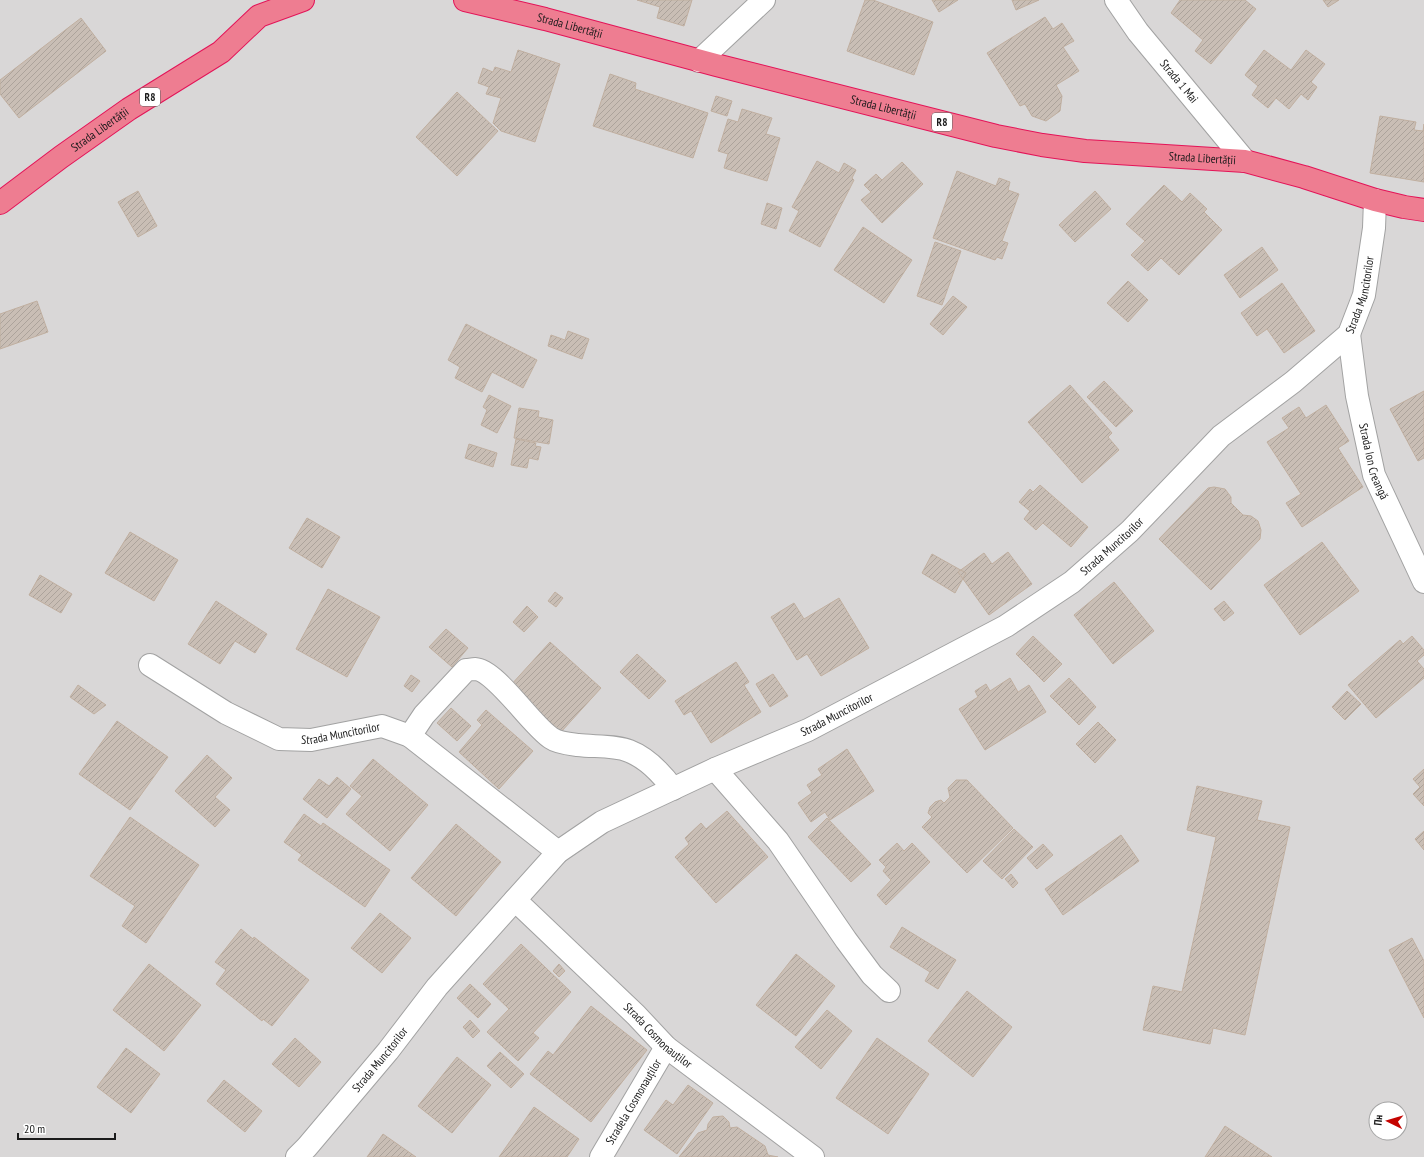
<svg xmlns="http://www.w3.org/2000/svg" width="1424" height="1157" viewBox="0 0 1424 1157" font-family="'PT Sans Narrow',sans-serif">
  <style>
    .residential { fill: #d9d7d7; fill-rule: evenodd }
    .building { fill: url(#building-hatch); stroke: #c0afa0 }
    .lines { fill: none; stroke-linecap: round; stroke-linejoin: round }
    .minor-casing { stroke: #a2a2a2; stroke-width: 24 }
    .highway-casing { stroke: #e31458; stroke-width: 24 }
    .minor { stroke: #fff; stroke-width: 22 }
    .highway { stroke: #ee7d91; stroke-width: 22 }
    .labels { text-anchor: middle; stroke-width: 3; stroke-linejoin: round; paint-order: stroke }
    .shield { fill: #fff; stroke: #5f5f5f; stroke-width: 1 }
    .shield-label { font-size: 11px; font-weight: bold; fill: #1b1b1b }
    .street-label { font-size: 12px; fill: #1b1b1b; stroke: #fff }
  </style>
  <defs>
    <pattern id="building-hatch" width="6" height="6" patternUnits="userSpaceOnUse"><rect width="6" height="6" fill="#c9beb5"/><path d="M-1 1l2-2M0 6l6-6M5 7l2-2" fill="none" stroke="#aca39b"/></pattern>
  </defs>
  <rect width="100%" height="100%" fill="#eee9df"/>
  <!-- residential -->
  <path class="residential" d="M 0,0 L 1424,0 L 1424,1157 L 0,1157 ZM 1376,1109 L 1400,1109 L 1400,1133 L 1376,1133 Z"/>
  <!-- building -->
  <path class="building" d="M 637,0 L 692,0 L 684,26 L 657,18 L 660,7 Z
    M 865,0 L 873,0 L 933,22 L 914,75 L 847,51 Z
    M 932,0 L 958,0 L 939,12 Z
    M 1012,0 L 1039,0 L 1016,10 Z
    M 1180,0 L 1245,0 L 1256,9 L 1211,64 L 1195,51 L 1203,40 L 1171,13 Z
    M 1323,0 L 1339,0 L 1328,7 Z
    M 1045,17 L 1053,29 L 1062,23 L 1074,41 L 1063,47 L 1079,71 L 1056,85 L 1062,96 L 1060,111 L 1046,121 L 1032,116 L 1025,104 L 1020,106 L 987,53 Z
    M 81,18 L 106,51 L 19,118 L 0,94 L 0,80 Z
    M 518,50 L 560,64 L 535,142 L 501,131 L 493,123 L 501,98 L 486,94 L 489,87 L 478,83 L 483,68 L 493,72 L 495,67 L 511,72 Z
    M 1264,50 L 1291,70 L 1306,50 L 1325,64 L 1311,82 L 1317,87 L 1308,100 L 1301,94 L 1289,109 L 1276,98 L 1268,108 L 1252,95 L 1258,86 L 1245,75 Z
    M 610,74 L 636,83 L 635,89 L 708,113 L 693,158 L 593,126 Z
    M 457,92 L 498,131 L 457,176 L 416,137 Z
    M 716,96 L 732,101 L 727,116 L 711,111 Z
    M 742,109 L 772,118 L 766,134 L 780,138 L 767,181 L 724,168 L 728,154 L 718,151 L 728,119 L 738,122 Z
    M 1380,116 L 1416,122 L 1414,130 L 1423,131 L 1424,124 L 1424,182 L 1370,173 Z
    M 817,161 L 839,173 L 844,163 L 856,170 L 852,178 L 854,180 L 820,247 L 789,231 L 799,211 L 792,207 Z
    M 902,162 L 923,184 L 882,223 L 861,200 L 871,192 L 864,185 L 876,174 L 882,180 Z
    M 957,171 L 996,186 L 999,178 L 1010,182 L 1008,190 L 1019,194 L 1002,241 L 1008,243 L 1002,259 L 997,257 L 995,260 L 933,238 Z
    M 1164,185 L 1182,202 L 1190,193 L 1207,209 L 1204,212 L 1222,230 L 1179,275 L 1161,258 L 1148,271 L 1131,255 L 1145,241 L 1126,224 Z
    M 138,191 L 157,226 L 138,237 L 118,202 Z
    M 1095,191 L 1111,209 L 1075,242 L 1059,225 Z
    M 767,203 L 782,208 L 776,229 L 761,224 Z
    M 863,227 L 912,260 L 884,303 L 834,270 Z
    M 935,242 L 961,251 L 942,305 L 917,296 Z
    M 1262,247 L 1278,270 L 1240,298 L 1224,275 Z
    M 1128,281 L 1148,300 L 1128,322 L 1107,303 Z
    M 1282,283 L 1315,331 L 1284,353 L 1267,329 L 1257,336 L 1241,313 Z
    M 953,296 L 967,307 L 943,335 L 930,324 Z
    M 37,301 L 48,332 L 0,349 L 0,314 Z
    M 466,324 L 537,360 L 523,388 L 492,372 L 482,392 L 455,378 L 460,367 L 448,360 Z
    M 568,331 L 589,339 L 582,359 L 548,346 L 551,335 L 565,340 Z
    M 1104,381 L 1133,411 L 1116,427 L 1087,397 Z
    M 1070,385 L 1112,433 L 1108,437 L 1119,450 L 1082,483 L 1028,422 Z
    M 1424,391 L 1424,458 L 1418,461 L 1390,409 Z
    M 489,395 L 511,406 L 497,433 L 481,425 L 487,410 L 483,407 Z
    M 1326,405 L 1349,441 L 1338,448 L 1363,487 L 1302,527 L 1286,503 L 1301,494 L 1267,442 L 1289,428 L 1282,418 L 1299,407 L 1306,418 Z
    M 519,408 L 539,411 L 538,417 L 553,420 L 549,444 L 514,438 Z
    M 516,439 L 536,443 L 535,446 L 541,447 L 538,460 L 529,458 L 527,468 L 511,465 Z
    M 469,444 L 497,453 L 493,467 L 465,458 Z
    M 1040,485 L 1088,527 L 1071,547 L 1043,523 L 1036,530 L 1024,519 L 1030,511 L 1019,502 L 1030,489 L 1033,492 Z
    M 1214,487 L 1225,489 L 1231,497 L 1231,503 L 1243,515 L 1251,516 L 1258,521 L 1261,530 L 1260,539 L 1211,590 L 1159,539 L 1208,488 Z
    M 307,518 L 340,537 L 322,568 L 289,548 Z
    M 130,532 L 178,560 L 154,601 L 105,573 Z
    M 1322,542 L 1359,591 L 1300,635 L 1264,585 Z
    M 1008,552 L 1032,584 L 989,615 L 958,572 L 984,553 L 992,564 Z
    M 932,554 L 966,573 L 955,593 L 922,573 Z
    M 40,575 L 72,594 L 61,613 L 29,595 Z
    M 1114,582 L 1154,631 L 1113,664 L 1074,615 Z
    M 328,589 L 380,617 L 347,677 L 296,649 Z
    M 555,592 L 563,598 L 556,607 L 548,601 Z
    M 839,598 L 869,648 L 821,676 L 807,654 L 797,660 L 771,617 L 794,603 L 804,619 Z
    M 216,601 L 267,634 L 255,653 L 235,641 L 220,664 L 188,644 Z
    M 1224,601 L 1234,613 L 1224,621 L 1214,609 Z
    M 527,606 L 538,617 L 524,632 L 513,622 Z
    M 446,629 L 468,648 L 452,667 L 429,647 Z
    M 1033,636 L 1062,664 L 1044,682 L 1016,654 Z
    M 1412,636 L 1424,650 L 1424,655 L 1417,661 L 1424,669 L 1424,678 L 1376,718 L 1348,685 L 1400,640 L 1403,644 Z
    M 550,642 L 601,688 L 561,732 L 510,686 Z
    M 637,654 L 666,681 L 649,699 L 620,672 Z
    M 736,662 L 749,682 L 744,685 L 761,712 L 711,743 L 691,711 L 684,715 L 675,701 Z
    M 773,674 L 788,696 L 770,707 L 756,684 Z
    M 411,675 L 420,681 L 412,692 L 404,686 Z
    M 1010,678 L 1018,692 L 1029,685 L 1046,712 L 985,750 L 959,709 L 978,697 L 975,691 L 986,684 L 990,691 Z
    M 1069,678 L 1096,707 L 1079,725 L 1050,696 Z
    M 78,685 L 106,705 L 94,714 L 70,697 Z
    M 1347,691 L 1361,704 L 1345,720 L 1332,707 Z
    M 451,708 L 471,726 L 457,741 L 437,723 Z
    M 486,710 L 533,751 L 499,789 L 459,752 L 482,725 L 477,720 Z
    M 117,721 L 168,757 L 130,810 L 79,774 Z
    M 1098,722 L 1116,740 L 1095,763 L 1076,744 Z
    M 847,749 L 874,791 L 830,820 L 825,812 L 811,822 L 798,803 L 812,793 L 807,785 L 822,775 L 818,769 Z
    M 207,755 L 232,778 L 215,797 L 230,810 L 215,827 L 175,791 Z
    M 373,759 L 428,805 L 390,851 L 346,814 L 362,796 L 350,786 Z
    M 1424,769 L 1424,806 L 1413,794 L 1420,787 L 1413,779 Z
    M 337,777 L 351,789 L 327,818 L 303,799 L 319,779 L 329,786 Z
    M 956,780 L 967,780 L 1013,828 L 967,873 L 922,827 L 932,817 L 928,813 L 930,807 L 935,802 L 941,800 L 944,803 L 950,797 L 948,788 Z
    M 1197,786 L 1262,801 L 1257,820 L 1290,827 L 1245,1035 L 1213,1028 L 1210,1044 L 1143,1030 L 1153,986 L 1182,992 L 1216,837 L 1187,830 Z
    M 727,811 L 768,857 L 716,903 L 675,857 L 689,844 L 685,838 L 701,823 L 706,829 Z
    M 304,814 L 321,826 L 323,823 L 390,870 L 365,907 L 298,860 L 302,855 L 284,842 Z
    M 130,817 L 199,865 L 146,943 L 122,926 L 135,906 L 90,876 Z
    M 827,818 L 871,864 L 851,882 L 808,837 Z
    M 456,824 L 501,862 L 456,916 L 411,878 Z
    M 1014,829 L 1033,847 L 1002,879 L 983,861 Z
    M 1424,831 L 1424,850 L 1415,839 Z
    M 1121,835 L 1139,861 L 1063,915 L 1045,889 Z
    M 897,843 L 904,851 L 912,843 L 930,862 L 886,905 L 877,895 L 891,880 L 883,871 L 886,867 L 879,860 Z
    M 1043,844 L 1053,855 L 1037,869 L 1027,858 Z
    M 1011,874 L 1018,883 L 1013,888 L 1005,879 Z
    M 380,913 L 411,938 L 382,973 L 351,948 Z
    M 902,927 L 956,960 L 938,989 L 925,981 L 930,972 L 890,947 Z
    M 241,929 L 253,939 L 254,937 L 309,980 L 272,1026 L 263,1019 L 262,1021 L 216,984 L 226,970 L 215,962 Z
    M 1412,938 L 1424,961 L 1424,1018 L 1389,950 Z
    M 521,944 L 571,992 L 533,1033 L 539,1038 L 518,1061 L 487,1032 L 509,1009 L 483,984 Z
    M 796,954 L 835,986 L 796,1036 L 756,1005 Z
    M 149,964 L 201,1005 L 164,1051 L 113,1010 Z
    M 559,964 L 565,971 L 559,977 L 553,971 Z
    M 470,984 L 491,1004 L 478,1018 L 457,998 Z
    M 967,991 L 1012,1027 L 973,1077 L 928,1041 Z
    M 591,1006 L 647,1050 L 591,1122 L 530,1074 L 548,1051 L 553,1055 Z
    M 827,1010 L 852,1031 L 821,1069 L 795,1047 Z
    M 470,1020 L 480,1031 L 473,1038 L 463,1027 Z
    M 295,1038 L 321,1062 L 299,1087 L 272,1064 Z
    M 877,1038 L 929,1074 L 888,1134 L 836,1098 Z
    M 126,1048 L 160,1074 L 131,1113 L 97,1087 Z
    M 500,1052 L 524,1074 L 511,1088 L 487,1066 Z
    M 457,1057 L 491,1085 L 452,1133 L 418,1106 Z
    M 224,1080 L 262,1111 L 245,1132 L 207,1101 Z
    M 688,1085 L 713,1103 L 677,1154 L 644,1130 L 666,1100 L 673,1105 Z
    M 534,1107 L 579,1139 L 567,1157 L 499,1157 Z
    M 723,1116 L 729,1122 L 730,1128 L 737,1127 L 765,1146 L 768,1155 L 778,1157 L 679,1157 L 698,1133 L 707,1130 L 708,1124 L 713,1117 Z
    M 1225,1126 L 1272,1157 L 1205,1157 Z
    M 383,1134 L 416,1157 L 367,1157 Z"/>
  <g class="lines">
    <!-- minor casing -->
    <g class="minor-casing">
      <g id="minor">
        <path id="s1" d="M 1116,0 L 1138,32 L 1245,161"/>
        <path d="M 699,61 L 764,0"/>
        <path id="s2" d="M 1349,334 L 1357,396 L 1374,475 L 1424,582"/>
        <path id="s3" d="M 150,665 L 226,713 L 279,739 L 311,740 L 382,726 L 410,736 L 558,852"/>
        <path d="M 410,736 L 424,715 L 466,670 C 469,670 472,669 475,669 C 496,670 531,725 551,738 C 558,743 570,744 578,745 C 594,747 614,745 629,751 C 647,758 662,774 673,789"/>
        <path d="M 715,769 L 778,841 L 846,940 L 872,975 L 889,991"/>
        <path id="s4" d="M 515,900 L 636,1015 L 666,1047 L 813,1157"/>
        <path id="s5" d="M 297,1157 L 307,1147 L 388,1051 L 437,987 L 558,852 L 602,822 L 715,769 L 808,730 L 1006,626 L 1072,582 L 1130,531 L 1221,436 L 1293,382 L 1349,334 L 1364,295 L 1374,228 L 1375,200"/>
        <path id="s6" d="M 601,1157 L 666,1047"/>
      </g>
    </g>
    <!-- highway casing -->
    <g class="highway-casing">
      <g id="highway">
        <path id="s7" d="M 465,0 L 545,19 L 716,65 L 996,136 L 1042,145 L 1085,151 L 1245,161 L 1304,177 L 1375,200 L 1404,207 L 1424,210"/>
        <path id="s8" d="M 0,203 L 61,157 L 129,109 L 221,52 L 259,16 L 303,0"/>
      </g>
    </g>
    <!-- minor -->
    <use href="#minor" class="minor"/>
    <!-- highway -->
    <use href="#highway" class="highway"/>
  </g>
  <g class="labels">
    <!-- shield labels -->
    <g class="shield">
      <rect x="140" y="88" width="20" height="18" rx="3"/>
      <rect x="932" y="113" width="20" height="18" rx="3"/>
    </g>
    <g class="shield-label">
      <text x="150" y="101">R8</text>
      <text x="942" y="126">R8</text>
    </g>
    <!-- street labels -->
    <g class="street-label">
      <text dy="4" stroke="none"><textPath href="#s7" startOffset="108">Strada Libertății</textPath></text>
      <text dy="4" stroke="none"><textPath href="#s1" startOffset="103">Strada 1 Mai</textPath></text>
      <text dy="4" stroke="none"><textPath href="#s7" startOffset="432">Strada Libertății</textPath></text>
      <text dy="4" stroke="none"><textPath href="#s8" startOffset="124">Strada Libertății</textPath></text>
      <text dy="4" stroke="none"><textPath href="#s7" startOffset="756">Strada Libertății</textPath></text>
      <text dy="4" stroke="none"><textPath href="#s5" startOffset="1397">Strada Muncitorilor</textPath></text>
      <text dy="4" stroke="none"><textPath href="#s2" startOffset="130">Strada Ion Creangă</textPath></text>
      <text dy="4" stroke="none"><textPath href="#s5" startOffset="1037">Strada Muncitorilor</textPath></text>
      <text dy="4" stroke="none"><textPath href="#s5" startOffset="713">Strada Muncitorilor</textPath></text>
      <text dy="4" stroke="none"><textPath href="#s3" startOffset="211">Strada Muncitorilor</textPath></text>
      <text dy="4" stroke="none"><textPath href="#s4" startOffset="197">Strada Cosmonauților</textPath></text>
      <text dy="4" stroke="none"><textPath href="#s5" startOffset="128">Strada Muncitorilor</textPath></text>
      <text dy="4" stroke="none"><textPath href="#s6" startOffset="64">Stradela Cosmonauților</textPath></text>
    </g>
  </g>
  <!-- north arrow -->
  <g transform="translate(1388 1121) rotate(275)"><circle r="19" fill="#ffffff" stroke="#a4a4a4"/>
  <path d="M0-3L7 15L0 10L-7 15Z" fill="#c50300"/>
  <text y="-6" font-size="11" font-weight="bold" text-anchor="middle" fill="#1b1b1b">Пн</text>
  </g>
  <!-- scale -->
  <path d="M18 1133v6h97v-6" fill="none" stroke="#1b1b1b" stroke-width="2"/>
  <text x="24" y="1133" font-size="12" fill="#1b1b1b" stroke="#ffffff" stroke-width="3" paint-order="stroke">20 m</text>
</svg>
